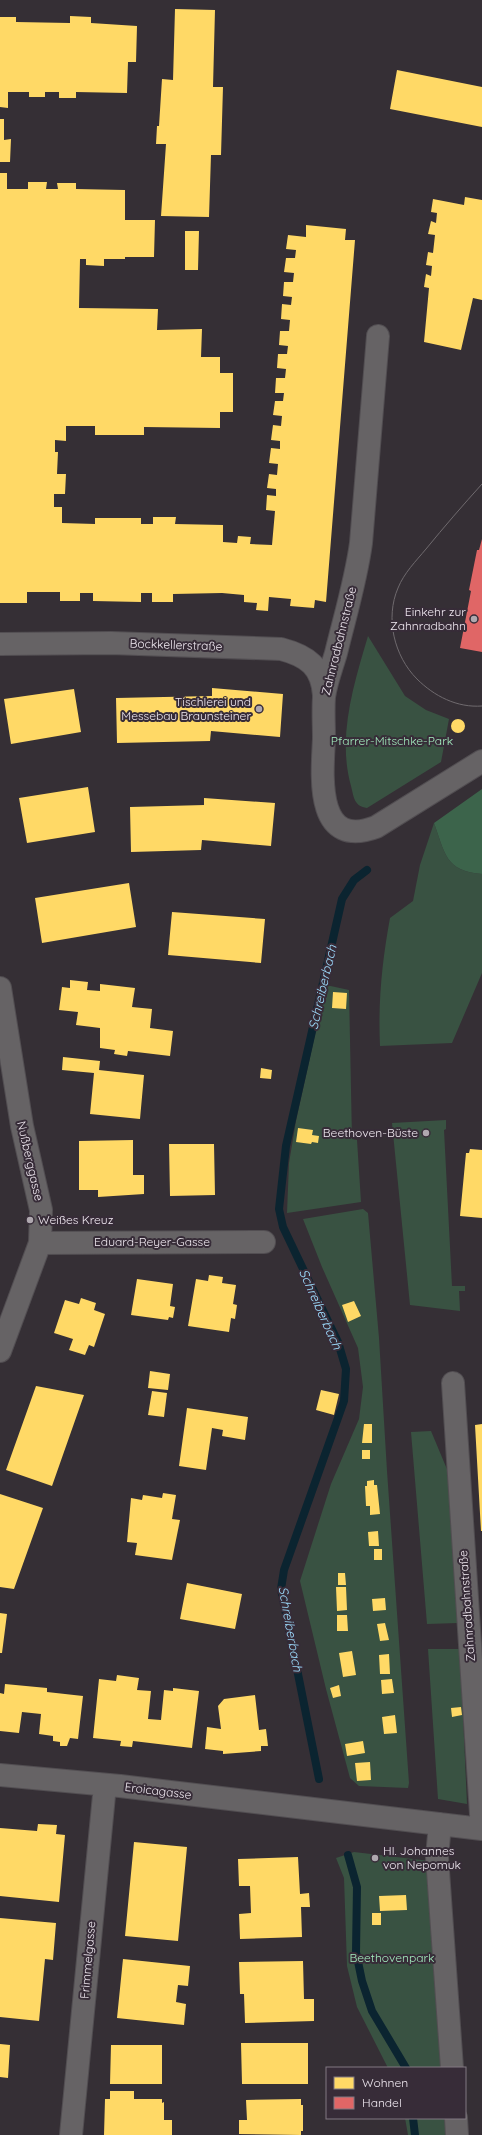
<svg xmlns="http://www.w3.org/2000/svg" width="482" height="2135" viewBox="0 0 482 2135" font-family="Quicksand,sans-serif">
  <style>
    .green { fill: #395242 }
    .forest { fill: #3c644b }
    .homes { fill: #ffd966 }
    .shops { fill: #e06666 }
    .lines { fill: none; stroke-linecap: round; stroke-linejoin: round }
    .stream { stroke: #0b2430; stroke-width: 8 }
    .minor-casing { stroke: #524e52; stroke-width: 24 }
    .minor { stroke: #666365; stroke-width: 22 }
    .tram { stroke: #6f6a6e; stroke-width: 1 }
    .poi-dot { fill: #afa8af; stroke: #372c38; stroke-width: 1.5 }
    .labels { text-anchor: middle; stroke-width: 4; stroke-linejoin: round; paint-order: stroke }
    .poi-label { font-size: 12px; fill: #f0e9f1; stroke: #372c38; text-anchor: end }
    .street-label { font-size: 12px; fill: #f0e9f1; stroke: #372c38 }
    .park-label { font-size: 12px; fill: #a3edbe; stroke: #372c38 }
    .water-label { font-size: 13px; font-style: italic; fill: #9dddfe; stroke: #372c38 }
  </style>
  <rect width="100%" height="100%" fill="#352f35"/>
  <!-- green -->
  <path class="green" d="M 368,636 L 405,696 L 426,710 L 449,719 L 441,762 L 367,808 C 354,806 354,798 351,786 C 337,736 354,684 368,636 Z
    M 434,823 C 445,853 445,871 482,874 L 482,973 L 452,1043 L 380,1046 C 378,1001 382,962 390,918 L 413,901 L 420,865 Z
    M 326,985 L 349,990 L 352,1139 L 357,1140 L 361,1202 L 287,1213 L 289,1163 L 296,1121 Z
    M 446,1120 L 446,1129 L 444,1130 L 452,1286 L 465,1286 L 465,1291 L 459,1291 L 460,1311 L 410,1305 L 392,1123 Z
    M 363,1209 L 368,1213 L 379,1338 L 387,1471 L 409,1783 L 408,1788 L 359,1786 L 350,1778 L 326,1689 L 300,1581 L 331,1484 L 359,1419 L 363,1387 L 358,1348 L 322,1267 L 303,1219 Z
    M 431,1431 L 449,1474 L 458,1623 L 427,1624 L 411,1432 Z
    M 428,1649 L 460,1649 L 467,1804 L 438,1799 Z
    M 354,1852 L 430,1861 L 444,2068 L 388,2068 L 357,2007 L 347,1966 L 344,1878 L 336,1858 Z
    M 405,2118 L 447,2118 L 449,2135 L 408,2135 Z"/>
  <!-- forest -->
  <path class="forest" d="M 482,789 L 482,874 C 445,871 445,853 434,823 Z"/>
  <!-- homes -->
  <path class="homes" d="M 175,9 L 215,10 L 213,87 L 223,87 L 221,155 L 211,155 L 209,217 L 161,216 L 166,144 L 156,144 L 157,126 L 159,126 L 162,79 L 173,80 Z
    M 70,16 L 91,17 L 91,23 L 137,26 L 136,62 L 128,62 L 127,93 L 76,92 L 76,98 L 59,98 L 59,92 L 45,92 L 45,97 L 29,97 L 29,92 L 8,92 L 8,108 L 0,107 L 0,17 L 16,17 L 16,22 L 70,23 Z
    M 397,70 L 482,87 L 482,127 L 390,109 Z
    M 0,119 L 4,119 L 4,140 L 11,139 L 10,162 L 0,162 Z
    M 0,173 L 7,173 L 7,189 L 28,189 L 28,182 L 47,182 L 46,189 L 58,189 L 57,183 L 76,183 L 76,189 L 125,190 L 125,220 L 155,220 L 154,257 L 125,257 L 125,259 L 104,259 L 104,266 L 86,265 L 86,259 L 80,259 L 79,308 L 158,309 L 157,330 L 202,329 L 201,357 L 220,357 L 220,373 L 233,373 L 233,412 L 220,412 L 220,428 L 144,427 L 144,435 L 95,435 L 95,426 L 66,426 L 66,441 L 55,440 L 55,452 L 58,452 L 57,474 L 66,474 L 65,494 L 54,494 L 54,507 L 62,507 L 62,523 L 95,524 L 95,518 L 141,518 L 141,524 L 153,524 L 153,517 L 176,517 L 175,524 L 223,525 L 223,542 L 237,543 L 238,536 L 251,537 L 250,544 L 272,545 L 275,511 L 266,510 L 267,495 L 276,496 L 276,489 L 267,488 L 269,474 L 277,475 L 278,464 L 269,463 L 271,448 L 280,449 L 280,441 L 271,440 L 273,425 L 281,426 L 282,416 L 273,415 L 275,401 L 283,401 L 284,393 L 275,393 L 276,378 L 285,378 L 286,369 L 277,368 L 278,354 L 287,354 L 288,346 L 279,345 L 280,331 L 289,331 L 290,320 L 281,319 L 282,304 L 291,305 L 292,297 L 283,296 L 284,282 L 293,282 L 294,273 L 284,272 L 286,258 L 295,258 L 296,250 L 286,249 L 288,235 L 306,237 L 306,225 L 346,229 L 345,240 L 355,240 L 326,602 L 315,600 L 314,608 L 290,606 L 291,599 L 269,597 L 268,611 L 256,610 L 257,603 L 244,602 L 244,595 L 222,593 L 173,594 L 173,602 L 152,602 L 152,593 L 141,593 L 141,602 L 93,601 L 93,593 L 80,593 L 80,601 L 60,601 L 60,592 L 27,592 L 27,603 L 0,603 Z
    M 465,197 L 482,200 L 482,300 L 473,298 L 461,350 L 424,342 L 429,288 L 424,287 L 426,274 L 431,276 L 432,266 L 426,265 L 428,252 L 433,253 L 435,235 L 428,234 L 431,221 L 436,223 L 437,213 L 431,212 L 433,199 L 464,205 Z
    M 185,231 L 199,231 L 198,270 L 185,270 Z
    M 212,688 L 283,694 L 280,737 L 211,731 L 210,741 L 117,743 L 116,698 L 212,696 Z
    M 74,689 L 81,732 L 11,744 L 4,699 Z
    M451 726a7 7 0 1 1 14 0a7 7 0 1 1-14 0Z
    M 88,787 L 95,832 L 27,843 L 19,798 Z
    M 204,798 L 275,803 L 271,846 L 202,840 L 201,850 L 131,852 L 130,807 L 204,805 Z
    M 129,883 L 136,927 L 42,943 L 35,898 Z
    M 172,912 L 265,919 L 261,963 L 168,955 Z
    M 70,980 L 88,982 L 87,990 L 100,991 L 100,984 L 135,988 L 132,1007 L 152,1009 L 150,1028 L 173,1031 L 170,1056 L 128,1051 L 127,1056 L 114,1054 L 115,1050 L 100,1048 L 100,1028 L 76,1025 L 78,1012 L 59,1010 L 62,987 L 70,988 Z
    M 333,992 L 347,993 L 346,1009 L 332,1008 Z
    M 63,1057 L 100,1061 L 99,1070 L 144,1075 L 140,1119 L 90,1114 L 94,1073 L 62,1070 Z
    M 261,1068 L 272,1070 L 271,1079 L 260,1078 Z
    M 298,1128 L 313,1130 L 312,1135 L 319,1136 L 318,1143 L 312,1142 L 311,1144 L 296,1142 Z
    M 133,1140 L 133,1175 L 144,1175 L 144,1194 L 98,1197 L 98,1190 L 79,1190 L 79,1141 Z
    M 169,1144 L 214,1144 L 215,1195 L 170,1196 Z
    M 470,1149 L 482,1150 L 482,1218 L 460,1216 L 466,1153 L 469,1153 Z
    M 209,1275 L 223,1277 L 222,1283 L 236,1285 L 233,1304 L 237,1305 L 235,1319 L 231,1318 L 229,1332 L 188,1326 L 196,1279 L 208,1281 Z
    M 137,1279 L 173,1284 L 170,1306 L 175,1307 L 173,1318 L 169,1317 L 168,1320 L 131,1315 Z
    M 81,1298 L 96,1303 L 94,1310 L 105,1314 L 94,1347 L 89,1345 L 85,1355 L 69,1350 L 73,1339 L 54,1333 L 65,1300 L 79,1304 Z
    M 354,1301 L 361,1316 L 348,1322 L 342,1305 Z
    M 150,1371 L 170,1374 L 168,1390 L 148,1388 Z
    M 36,1386 L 84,1395 L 52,1486 L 6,1470 Z
    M 321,1390 L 339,1394 L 334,1415 L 316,1410 Z
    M 152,1391 L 167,1393 L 164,1417 L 148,1415 Z
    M 187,1408 L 248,1417 L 245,1440 L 222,1436 L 223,1430 L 212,1428 L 206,1470 L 179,1466 Z
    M 364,1424 L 372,1424 L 372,1443 L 362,1443 Z
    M 482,1424 L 482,1531 L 481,1531 L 475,1425 Z
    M 362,1450 L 370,1450 L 370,1459 L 362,1459 Z
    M 374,1480 L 374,1485 L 377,1485 L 380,1514 L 370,1515 L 370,1506 L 366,1506 L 365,1486 L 367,1486 L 367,1481 Z
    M 163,1493 L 176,1495 L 172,1519 L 180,1520 L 172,1560 L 135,1555 L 137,1543 L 127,1542 L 131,1498 L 142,1500 L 143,1495 L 162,1498 Z
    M 0,1494 L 43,1508 L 14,1589 L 0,1587 Z
    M 378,1531 L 379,1546 L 369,1546 L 368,1532 Z
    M 374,1549 L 382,1549 L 382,1560 L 374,1560 Z
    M 338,1573 L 345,1573 L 346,1585 L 338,1585 Z
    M 187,1583 L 242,1594 L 235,1629 L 180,1619 Z
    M 336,1587 L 346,1587 L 347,1610 L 337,1611 Z
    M 385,1598 L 386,1610 L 373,1611 L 372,1599 Z
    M 0,1613 L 7,1614 L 2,1653 L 0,1653 Z
    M 337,1615 L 347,1615 L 348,1631 L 337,1631 Z
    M 385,1623 L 389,1640 L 380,1641 L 377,1624 Z
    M 352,1651 L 356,1675 L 343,1677 L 339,1653 Z
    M 389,1654 L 390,1674 L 380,1674 L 379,1655 Z
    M 117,1675 L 139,1678 L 137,1690 L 151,1691 L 148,1719 L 161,1720 L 164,1690 L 173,1691 L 173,1688 L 199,1691 L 192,1748 L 133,1741 L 132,1747 L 120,1746 L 121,1741 L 93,1738 L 99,1679 L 116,1681 Z
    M 392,1679 L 394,1693 L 382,1694 L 381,1680 Z
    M 5,1684 L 47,1688 L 47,1692 L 83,1696 L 78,1739 L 70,1738 L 67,1746 L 60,1746 L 60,1742 L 53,1741 L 53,1736 L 39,1734 L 41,1714 L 22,1712 L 19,1733 L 0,1731 L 0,1693 L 4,1694 Z
    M 339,1685 L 341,1696 L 333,1698 L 330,1688 Z
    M 255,1695 L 259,1730 L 266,1729 L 268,1746 L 261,1746 L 261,1751 L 223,1754 L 223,1751 L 205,1749 L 207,1727 L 221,1729 L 218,1706 L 224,1699 Z
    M 461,1707 L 462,1715 L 452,1717 L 451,1708 Z
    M 395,1715 L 397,1733 L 384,1734 L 382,1717 Z
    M 363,1741 L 365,1753 L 347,1756 L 345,1744 Z
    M 370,1762 L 371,1780 L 357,1781 L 355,1763 Z
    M 38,1824 L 57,1825 L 56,1834 L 65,1835 L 59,1902 L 0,1896 L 0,1828 L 37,1831 Z
    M 134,1842 L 187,1847 L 178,1941 L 125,1936 Z
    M 298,1857 L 300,1894 L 309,1893 L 310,1907 L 301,1907 L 302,1937 L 240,1939 L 239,1914 L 251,1913 L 250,1886 L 239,1886 L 238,1859 Z
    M 406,1895 L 407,1910 L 380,1911 L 379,1896 Z
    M 372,1913 L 381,1913 L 381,1925 L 372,1925 Z
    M 0,1918 L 56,1923 L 53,1960 L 45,1959 L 39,2021 L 0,2017 Z
    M 123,1959 L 190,1966 L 188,1986 L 178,1985 L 176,2002 L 186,2004 L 184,2025 L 117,2018 Z
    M 303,1961 L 304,1999 L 314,1999 L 314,2021 L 245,2023 L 244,1994 L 240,1994 L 239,1962 Z
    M 241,2043 L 308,2043 L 308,2084 L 242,2084 Z
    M 0,2044 L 10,2045 L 8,2078 L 0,2077 Z
    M 111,2045 L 162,2045 L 162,2084 L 110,2084 Z
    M 110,2091 L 134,2091 L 134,2099 L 162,2099 L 162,2103 L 164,2102 L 164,2120 L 172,2120 L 172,2135 L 104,2135 L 105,2099 L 110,2099 Z
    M 301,2099 L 301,2105 L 303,2105 L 303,2131 L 301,2131 L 301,2135 L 239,2134 L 239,2120 L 247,2120 L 246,2100 Z"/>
  <!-- shops -->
  <path class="shops" d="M 482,539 L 482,652 L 460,648 L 471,591 L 469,590 L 477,550 L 479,550 Z"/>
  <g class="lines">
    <!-- stream -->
    <path class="stream" d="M 319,1779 L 281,1589 L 284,1570 L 344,1401 L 346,1369 L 338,1342 L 283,1227 L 279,1209 L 286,1146 L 342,899 L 354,880 L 367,870
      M 348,1855 L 357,1887 L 356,1952 L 362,1981 L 372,2011 L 406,2068
      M 413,2118 L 415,2135"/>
    <!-- minor casing -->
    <g class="minor-casing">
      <path id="minor" d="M 378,336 L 361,543 C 356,580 345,616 336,653 C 332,667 326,682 324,697 C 323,711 324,725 324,739 C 322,776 315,850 376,827 L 482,761
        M 0,644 L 111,643 L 281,649 C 308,656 322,667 324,695
        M 0,988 L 22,1126 L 41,1210 L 40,1243 L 0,1351
        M 40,1243 L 264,1242
        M 453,1383 L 482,1829
        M 0,1775 L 120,1786 L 482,1829
        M 440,1824 L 437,1857 L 452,2068
        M 456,2118 L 457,2135
        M 71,2135 L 105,1785"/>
    </g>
    <!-- minor -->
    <use href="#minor" class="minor"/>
    <!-- tram -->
    <path class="tram" d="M 482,484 C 463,505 444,527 426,549 C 416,561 404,573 398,588 C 385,618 394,656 417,679 C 434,696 457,708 482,706"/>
  </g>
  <!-- markers -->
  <g class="poi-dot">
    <circle cx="474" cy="619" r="4"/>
    <circle cx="259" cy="709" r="4"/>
    <circle cx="426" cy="1133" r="4"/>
    <circle cx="30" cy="1220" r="4"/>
    <circle cx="375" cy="1858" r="4"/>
  </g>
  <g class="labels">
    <!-- poi labels -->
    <g class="poi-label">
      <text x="466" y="616">Einkehr zur<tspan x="466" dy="14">Zahnradbahn</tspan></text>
      <text x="251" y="706">Tischlerei und<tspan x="251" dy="14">Messebau Braunsteiner</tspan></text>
      <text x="418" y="1137">Beethoven-Büste</text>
      <text x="38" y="1224" text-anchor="start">Weißes Kreuz</text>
      <text x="383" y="1855" text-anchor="start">Hl. Johannes<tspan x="383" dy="14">von Nepomuk</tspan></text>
    </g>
    <!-- street labels -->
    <g class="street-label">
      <text transform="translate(339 641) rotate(-76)" y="4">Zahnradbahnstraße</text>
      <text transform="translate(176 645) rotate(2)" y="4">Bockkellerstraße</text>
      <text transform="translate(30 1161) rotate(77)" y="4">Nußberggasse</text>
      <text x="152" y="1246">Eduard-Reyer-Gasse</text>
      <text transform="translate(467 1606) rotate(-94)" y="4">Zahnradbahnstraße</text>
      <text transform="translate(158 1791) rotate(7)" y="4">Eroicagasse</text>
      <text transform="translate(88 1960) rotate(-85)" y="4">Frimmelgasse</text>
    </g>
    <!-- park labels -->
    <g class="park-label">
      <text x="392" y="745">Pfarrer-Mitschke-Park</text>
      <text x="392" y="1962">Beethovenpark</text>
    </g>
    <!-- water labels -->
    <g class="water-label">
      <text transform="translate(322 987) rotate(-77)" y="5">Schreiberbach</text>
      <text transform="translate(321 1309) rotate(66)" y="5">Schreiberbach</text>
      <text transform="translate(291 1629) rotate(80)" y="5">Schreiberbach</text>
    </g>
  </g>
  <!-- legend -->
  <rect x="326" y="2067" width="140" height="52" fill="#372c38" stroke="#817882"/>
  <rect x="334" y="2077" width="20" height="12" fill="#ffd966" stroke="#817882"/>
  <text x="362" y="2087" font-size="12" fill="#f0e9f1">Wohnen</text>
  <rect x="334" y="2097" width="20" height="12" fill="#e06666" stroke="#817882"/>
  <text x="362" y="2107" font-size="12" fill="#f0e9f1">Handel</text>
</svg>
